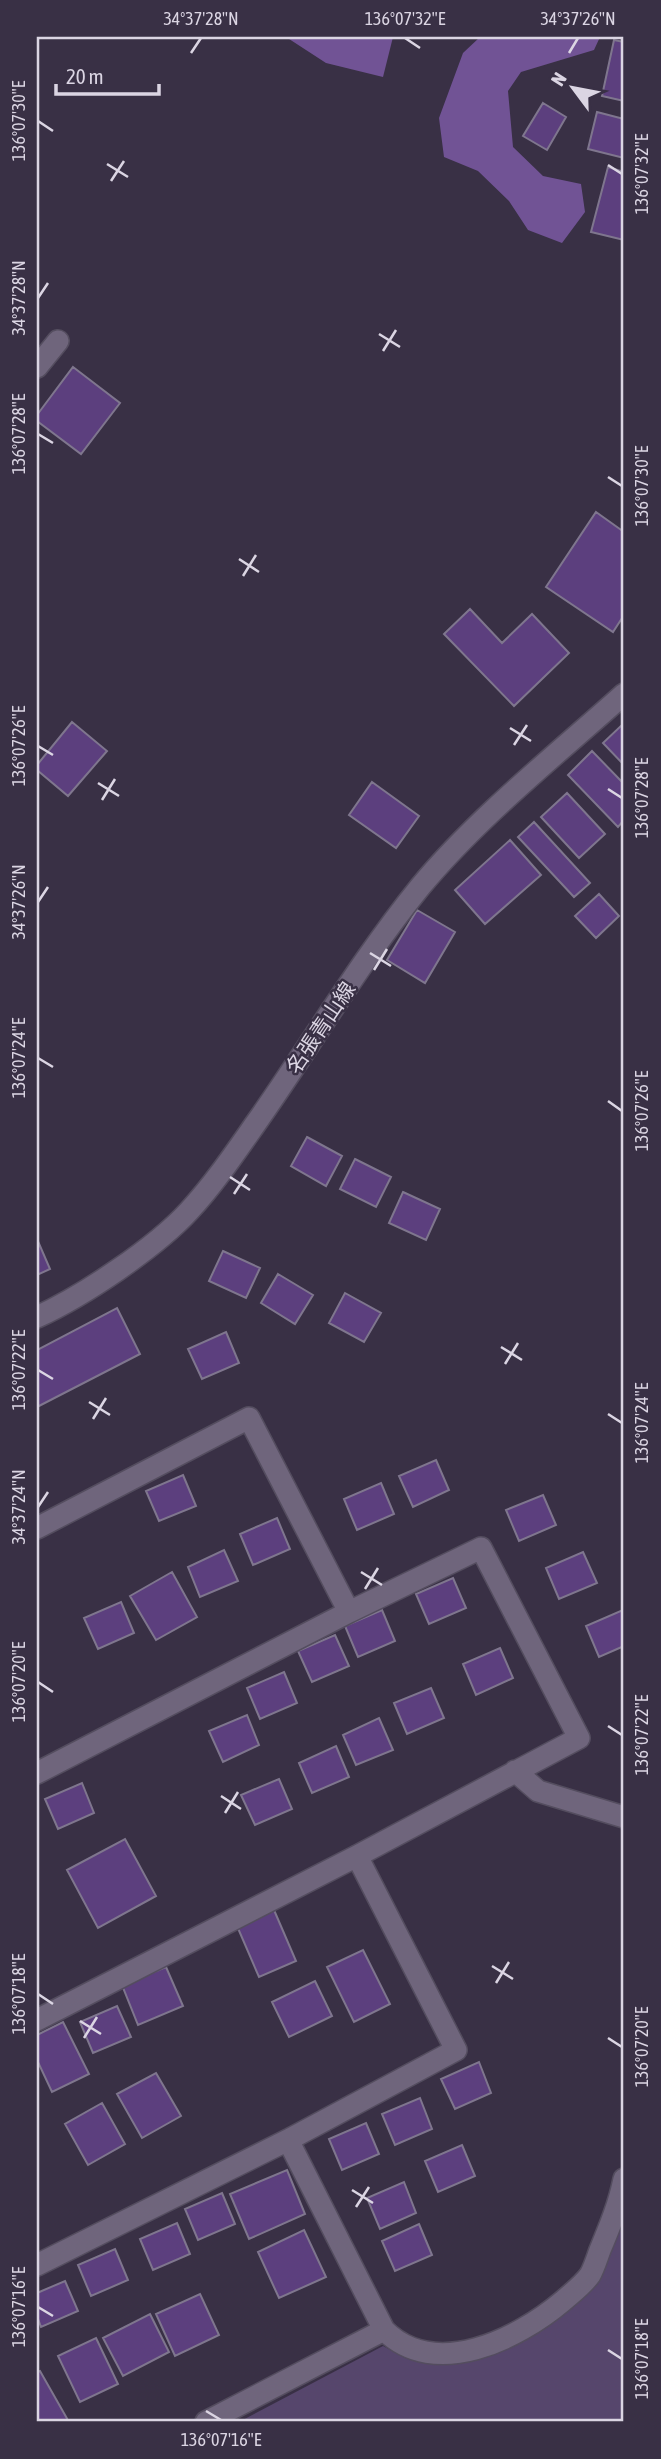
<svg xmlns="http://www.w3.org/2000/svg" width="661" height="2459" viewBox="0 0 661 2459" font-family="'Asap Condensed','Noto Sans JP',sans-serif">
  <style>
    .green { fill: #56466c }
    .forest { fill: #715395 }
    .building { fill: #5c3f7e; stroke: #7f768e; stroke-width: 2 }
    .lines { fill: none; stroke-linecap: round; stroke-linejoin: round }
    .street-casing { stroke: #544d5f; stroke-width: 24 }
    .secondary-casing { stroke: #544d5f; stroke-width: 24 }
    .street { stroke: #6f657c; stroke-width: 21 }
    .secondary { stroke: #6f657c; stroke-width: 21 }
    .ticks { fill: none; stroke: #dbd5e3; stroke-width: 2.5 }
    .labels { text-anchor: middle; stroke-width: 5; stroke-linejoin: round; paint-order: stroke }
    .street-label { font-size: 21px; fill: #dbd5e3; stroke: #393045 }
    .neatline { fill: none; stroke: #dbd5e3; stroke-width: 2.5 }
    .ticks-label { font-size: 18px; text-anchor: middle; fill: #dbd5e3 }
  </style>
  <rect width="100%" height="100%" fill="#393045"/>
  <!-- green -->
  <path class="green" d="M 624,2214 L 624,2422 L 239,2422 L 383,2346 L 405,2358 L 444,2363 L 480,2359 L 515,2346 L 556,2321 L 596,2282 Z"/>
  <!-- forest -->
  <path class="forest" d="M 286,37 L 393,37 L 383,77 L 326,63 Z
    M 480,37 L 600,37 L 594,50 L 521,72 L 508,91 L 513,147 L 543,176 L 581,184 L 585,212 L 562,243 L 528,230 L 509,201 L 478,171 L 444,157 L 439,118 L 463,53 Z"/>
  <!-- building -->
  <path class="building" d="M 614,40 L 624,42 L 624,101 L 602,96 Z
    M 543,103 L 566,117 L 547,150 L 523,136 Z
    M 597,112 L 624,119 L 624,158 L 588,149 Z
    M 608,167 L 624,172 L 624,240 L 591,232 Z
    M 73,367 L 120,403 L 81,454 L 37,421 L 37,415 Z
    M 596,512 L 624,532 L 624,615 L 613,632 L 546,587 Z
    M 470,609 L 502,643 L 532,614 L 569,653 L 514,706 L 444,634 Z
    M 72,722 L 107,751 L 68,796 L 37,770 L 37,765 Z
    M 624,723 L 624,765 L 603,743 Z
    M 592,751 L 624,784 L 624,820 L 618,827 L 568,775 Z
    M 372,782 L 419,816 L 396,848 L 349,815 Z
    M 567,793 L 605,834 L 579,858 L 541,817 Z
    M 534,822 L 590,883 L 574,897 L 518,837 Z
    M 510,840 L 541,875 L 485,924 L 455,890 Z
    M 599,894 L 619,916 L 596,938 L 575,916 Z
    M 417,910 L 455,932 L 425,983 L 387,960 Z
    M 307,1137 L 342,1156 L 326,1186 L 291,1166 Z
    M 355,1159 L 391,1177 L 376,1207 L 340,1189 Z
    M 403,1192 L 440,1209 L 426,1240 L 389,1223 Z
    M 37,1239 L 50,1269 L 37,1275 Z
    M 223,1251 L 260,1268 L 246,1298 L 209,1281 Z
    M 278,1274 L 313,1295 L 295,1324 L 261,1303 Z
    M 345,1293 L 381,1313 L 364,1342 L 329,1323 Z
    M 117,1308 L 140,1354 L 37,1407 L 37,1350 Z
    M 226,1332 L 239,1363 L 202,1379 L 188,1349 Z
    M 436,1460 L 449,1490 L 413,1507 L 399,1476 Z
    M 183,1475 L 196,1506 L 159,1521 L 146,1491 Z
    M 381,1483 L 394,1514 L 357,1530 L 344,1499 Z
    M 543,1495 L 556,1525 L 519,1541 L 506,1510 Z
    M 277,1518 L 290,1549 L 253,1565 L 240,1534 Z
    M 224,1550 L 238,1581 L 200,1597 L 188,1567 Z
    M 583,1552 L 597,1583 L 559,1599 L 546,1568 Z
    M 172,1572 L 197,1617 L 156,1640 L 130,1596 Z
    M 453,1578 L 466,1608 L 429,1624 L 416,1594 Z
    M 121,1602 L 134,1633 L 98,1649 L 84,1618 Z
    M 382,1610 L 395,1641 L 358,1657 L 345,1626 Z
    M 623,1610 L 624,1646 L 599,1657 L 586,1626 Z
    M 335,1635 L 349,1666 L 312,1682 L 298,1651 Z
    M 500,1648 L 513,1678 L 476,1695 L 463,1664 Z
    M 284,1672 L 297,1703 L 260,1719 L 247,1688 Z
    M 431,1688 L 444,1718 L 407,1734 L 394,1703 Z
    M 247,1715 L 259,1745 L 223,1762 L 209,1731 Z
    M 379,1718 L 393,1750 L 356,1765 L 343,1735 Z
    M 336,1746 L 349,1777 L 312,1793 L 299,1763 Z
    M 279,1779 L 292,1809 L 255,1825 L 241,1795 Z
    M 82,1783 L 94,1813 L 58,1829 L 45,1799 Z
    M 125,1839 L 156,1896 L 98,1928 L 67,1870 Z
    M 274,1910 L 296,1961 L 259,1977 L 237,1926 Z
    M 363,1950 L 390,2004 L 354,2022 L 327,1967 Z
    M 166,1967 L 183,2006 L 138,2025 L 122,1985 Z
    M 315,1981 L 332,2016 L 289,2037 L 272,2002 Z
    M 117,2006 L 131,2037 L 93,2053 L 80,2022 Z
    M 63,2022 L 89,2074 L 52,2092 L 37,2060 L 37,2035 Z
    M 479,2062 L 491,2093 L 455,2109 L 441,2079 Z
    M 156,2073 L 181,2116 L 142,2138 L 117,2094 Z
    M 420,2098 L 432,2129 L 395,2145 L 382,2114 Z
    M 102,2103 L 125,2144 L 88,2165 L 65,2124 Z
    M 366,2123 L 379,2154 L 342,2170 L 329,2139 Z
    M 462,2145 L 475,2176 L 438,2192 L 425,2161 Z
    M 287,2170 L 305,2214 L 249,2239 L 230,2194 Z
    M 404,2182 L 416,2213 L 380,2229 L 367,2198 Z
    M 222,2193 L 235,2224 L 198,2240 L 185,2209 Z
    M 177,2223 L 190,2254 L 153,2270 L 140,2239 Z
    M 419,2224 L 432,2255 L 395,2271 L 382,2241 Z
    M 304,2230 L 326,2277 L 279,2298 L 258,2252 Z
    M 115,2249 L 128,2280 L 91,2296 L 78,2265 Z
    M 65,2281 L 78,2311 L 41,2327 L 37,2316 L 37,2293 Z
    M 200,2294 L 219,2335 L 175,2356 L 156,2314 Z
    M 150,2314 L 169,2352 L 123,2376 L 103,2338 Z
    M 96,2338 L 118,2384 L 80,2402 L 58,2356 Z
    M 40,2371 L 69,2422 L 37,2422 L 37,2372 Z"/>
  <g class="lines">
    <!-- street casing -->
    <g class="street-casing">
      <path id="street" d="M 37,1528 L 249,1418 L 349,1612
        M 515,1771 L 538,1791 L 624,1817
        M 37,1773 L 349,1612 L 481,1548 L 579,1738 L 357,1856 L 37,2020
        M 37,2265 L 288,2140 L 456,2050 L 357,1856
        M 384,2330 C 435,2381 518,2339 563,2301 C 572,2293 583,2285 590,2275 C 594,2268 597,2258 600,2250 C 610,2226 619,2204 624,2179
        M 206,2422 L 384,2330 L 288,2140"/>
    </g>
    <!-- secondary casing -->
    <g class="secondary-casing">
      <path id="secondary" d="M 37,367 L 58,341
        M 37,1317 C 83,1296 155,1248 189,1211 C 214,1184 235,1153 256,1123 C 311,1045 360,961 420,887 C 478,817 556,755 624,694"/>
    </g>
    <!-- street -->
    <use href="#street" class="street"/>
    <!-- secondary -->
    <use href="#secondary" class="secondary"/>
  </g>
  <!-- ticks -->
  <path class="ticks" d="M 405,38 L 420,48M 191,53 L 201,38M 569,53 L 578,38M 38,121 L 53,131M 107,164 L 128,177M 608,165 L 622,174M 111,181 L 124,161M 38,298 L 48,283M 379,334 L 400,347M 383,351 L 396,330M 38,434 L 53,443M 608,477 L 622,486M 239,559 L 259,572M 243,576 L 256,555M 510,728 L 531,741M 514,745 L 527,725M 38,746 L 53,755M 98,783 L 119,796M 608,789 L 622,798M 102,800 L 115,779M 38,902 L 48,887M 370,953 L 391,966M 374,970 L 387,949M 38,1058 L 53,1067M 608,1101 L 622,1111M 230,1177 L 250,1190M 234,1194 L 247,1174M 501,1347 L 522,1360M 505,1364 L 518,1343M 38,1370 L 53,1379M 89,1402 L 110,1415M 608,1414 L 622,1423M 93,1419 L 106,1398M 38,1507 L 48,1492M 361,1572 L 382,1585M 365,1589 L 378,1568M 38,1682 L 53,1692M 608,1726 L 622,1735M 221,1796 L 241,1809M 225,1813 L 238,1792M 492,1966 L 513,1979M 496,1983 L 509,1962M 38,1994 L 53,2004M 80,2021 L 101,2034M 84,2038 L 97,2017M 608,2038 L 622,2047M 352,2190 L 373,2203M 356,2207 L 369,2187M 38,2307 L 53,2316M 608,2350 L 622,2359M 206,2411 L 221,2420"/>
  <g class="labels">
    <!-- street labels -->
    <g class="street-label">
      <text transform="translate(321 1028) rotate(-56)" y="7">名張青山線</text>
    </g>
  </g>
  <!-- border -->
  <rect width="661" height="2459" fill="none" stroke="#393045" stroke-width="77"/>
  <!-- north arrow -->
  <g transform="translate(573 88) rotate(302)" stroke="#393045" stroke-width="5" paint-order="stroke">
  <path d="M0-5L12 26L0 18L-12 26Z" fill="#dbd5e3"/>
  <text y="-10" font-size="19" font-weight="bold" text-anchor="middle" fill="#dbd5e3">N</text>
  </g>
  <!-- scale -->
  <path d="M56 84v10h103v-10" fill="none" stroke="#dbd5e3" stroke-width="3.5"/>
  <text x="66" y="84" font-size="21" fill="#dbd5e3" stroke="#393045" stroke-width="5" paint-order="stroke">20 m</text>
  <rect x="38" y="38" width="584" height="2382" class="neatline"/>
  <g class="ticks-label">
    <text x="201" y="25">34°37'28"N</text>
    <text x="405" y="25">136°07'32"E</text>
    <text x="578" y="25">34°37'26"N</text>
    <text transform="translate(19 121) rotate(-90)" y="6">136°07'30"E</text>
    <text transform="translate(642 174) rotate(-90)" y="6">136°07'32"E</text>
    <text transform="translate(19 298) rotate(-90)" y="6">34°37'28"N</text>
    <text transform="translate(19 434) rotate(-90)" y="6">136°07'28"E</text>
    <text transform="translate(642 486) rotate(-90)" y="6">136°07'30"E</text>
    <text transform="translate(19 746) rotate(-90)" y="6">136°07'26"E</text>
    <text transform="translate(642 798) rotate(-90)" y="6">136°07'28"E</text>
    <text transform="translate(19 902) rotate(-90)" y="6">34°37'26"N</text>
    <text transform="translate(19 1058) rotate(-90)" y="6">136°07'24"E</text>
    <text transform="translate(642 1111) rotate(-90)" y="6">136°07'26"E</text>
    <text transform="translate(19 1370) rotate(-90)" y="6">136°07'22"E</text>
    <text transform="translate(642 1423) rotate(-90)" y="6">136°07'24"E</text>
    <text transform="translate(19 1507) rotate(-90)" y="6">34°37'24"N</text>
    <text transform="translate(19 1682) rotate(-90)" y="6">136°07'20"E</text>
    <text transform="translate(642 1735) rotate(-90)" y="6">136°07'22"E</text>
    <text transform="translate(19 1994) rotate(-90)" y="6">136°07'18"E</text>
    <text transform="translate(642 2047) rotate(-90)" y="6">136°07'20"E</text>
    <text transform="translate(19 2307) rotate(-90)" y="6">136°07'16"E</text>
    <text transform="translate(642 2359) rotate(-90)" y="6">136°07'18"E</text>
    <text x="221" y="2446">136°07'16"E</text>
  </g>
</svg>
